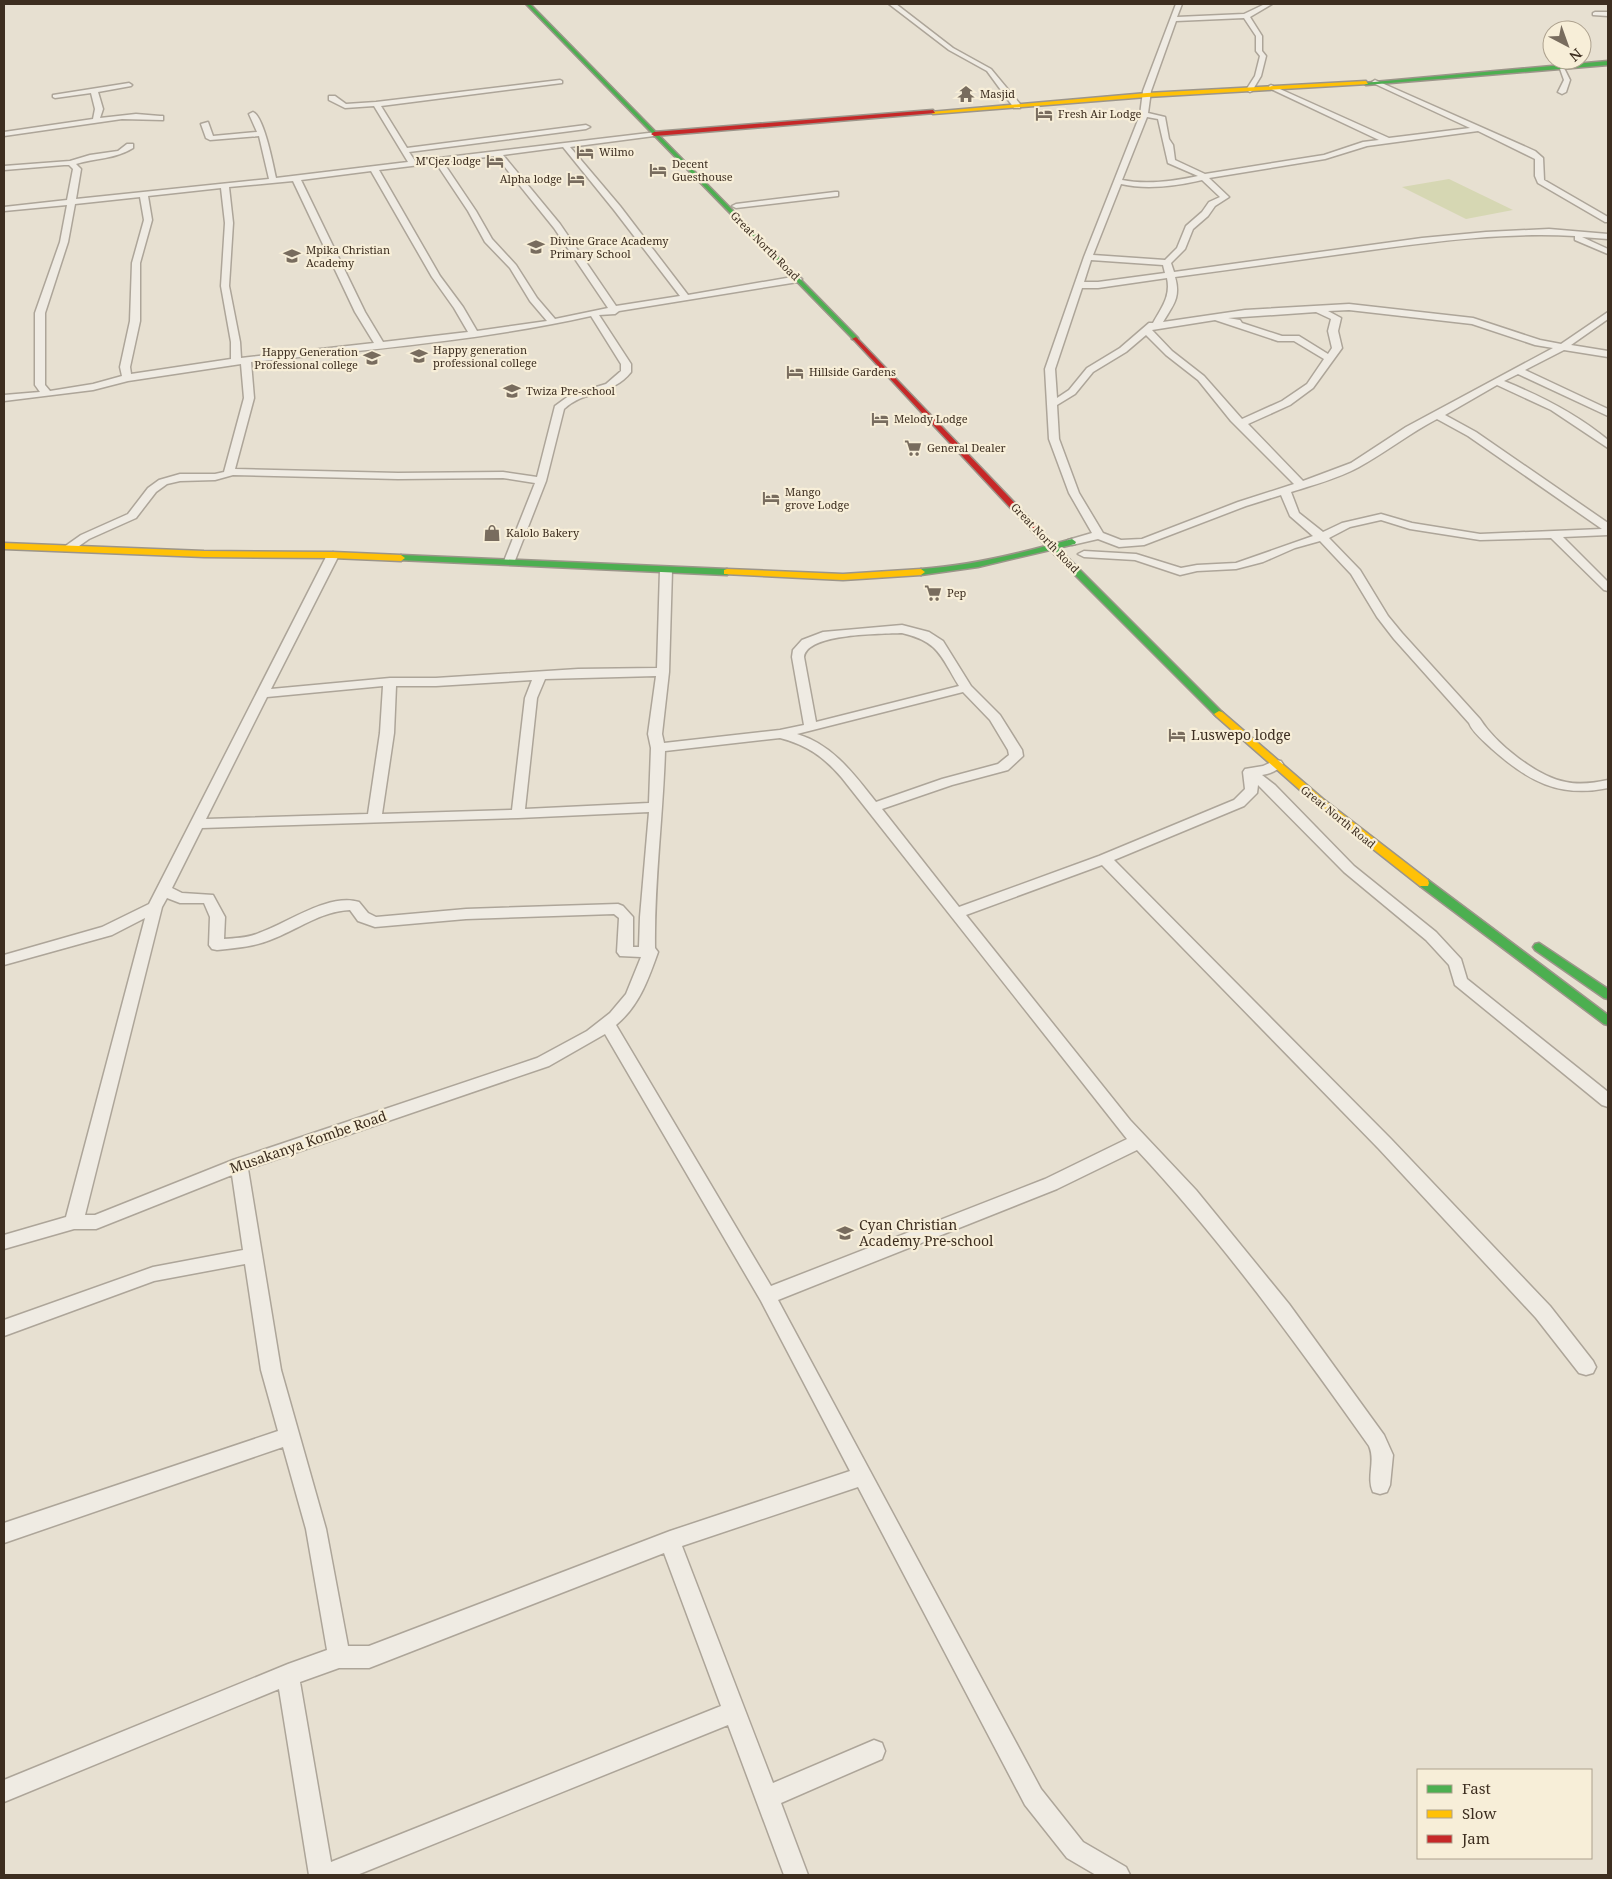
<svg xmlns="http://www.w3.org/2000/svg" width="1612" height="1879" viewBox="0 0 1612 1879" font-family="'Noto Serif',serif">
  <style>
    .green { fill: #d6d7b3 }
    .lines { fill: none; stroke-linecap: round; stroke-linejoin: round }
    .street-casing { stroke: #ada599; stroke-width: 3 }
    .fast-casing { stroke: #9c958a; stroke-width: 3 }
    .slow-casing { stroke: #9c958a; stroke-width: 3 }
    .jam-casing { stroke: #9c958a; stroke-width: 3 }
    .street { fill: #efebe3; fill-rule: evenodd }
    .fast { fill: #4caf50; fill-rule: evenodd }
    .slow { fill: #ffc107; fill-rule: evenodd }
    .jam { fill: #c62828; fill-rule: evenodd }
    .labels { text-anchor: middle; stroke-width: 4.5; stroke-linejoin: round; paint-order: stroke }
    .far-poi-label { font-size: 11px; fill: #3d2e20; stroke: #f7eed8; text-anchor: start }
    .far-street-label { font-size: 11px; fill: #3d2e20; stroke: #f7eed8 }
    .poi-label { font-size: 14px; fill: #3d2e20; stroke: #f7eed8; text-anchor: start }
    .street-label { font-size: 14px; fill: #3d2e20; stroke: #f7eed8 }
  </style>
  <rect width="100%" height="100%" fill="#e7e0d1"/>
  <!-- green -->
  <path class="green" d="M 1449,179 L 1513,210 L 1466,219 L 1402,187 Z"/>
  <g class="lines">
    <!-- street casing -->
    <g class="street-casing">
      <path id="street" d="M 889,4 L 896,4 L 953,48 L 991,69 L 1020,104 L 1020,108 L 1014,108 L 987,71 L 949,50 Z
        M 1176,4 L 1182,4 L 1177,17 L 1244,14 L 1265,4 L 1272,4 L 1250,17 L 1262,36 L 1262,51 L 1266,56 L 1261,76 L 1252,91 L 1250,92 L 1246,90 L 1255,76 L 1260,56 L 1256,51 L 1256,36 L 1244,18 L 1176,21 L 1151,91 L 1148,113 L 1165,117 L 1169,139 L 1173,145 L 1175,160 L 1205,174 L 1324,155 L 1363,142 L 1379,140 L 1269,88 L 1269,86 L 1271,85 L 1389,138 L 1470,128 L 1373,83 L 1372,82 L 1375,80 L 1535,151 L 1543,158 L 1544,180 L 1608,217 L 1608,222 L 1605,222 L 1538,183 L 1535,176 L 1535,159 L 1478,131 L 1367,146 L 1325,159 L 1209,178 L 1229,197 L 1215,206 L 1208,216 L 1193,229 L 1185,249 L 1171,263 L 1174,272 L 1422,238 L 1486,232 L 1549,229 L 1608,234 L 1608,239 L 1582,237 L 1608,249 L 1608,254 L 1575,240 L 1575,236 C 1507,232 1438,241 1371,250 C 1306,259 1240,268 1175,277 C 1181,298 1173,305 1163,322 L 1245,310 L 1349,304 L 1473,318 L 1540,340 L 1561,344 L 1608,312 L 1608,319 L 1571,345 L 1608,351 L 1608,357 L 1564,350 L 1525,370 L 1608,409 L 1608,416 L 1518,374 L 1504,381 C 1541,396 1577,414 1608,440 L 1608,448 L 1551,410 L 1497,385 L 1445,415 L 1476,432 L 1608,523 L 1608,535 L 1563,537 L 1608,582 L 1608,591 L 1604,590 L 1551,538 L 1480,540 L 1410,529 L 1381,520 L 1350,527 L 1329,538 L 1360,570 L 1388,616 L 1402,633 L 1480,719 C 1495,743 1537,777 1566,782 C 1580,785 1594,783 1608,780 L 1608,788 C 1559,798 1528,781 1492,749 C 1484,741 1473,733 1469,723 L 1394,639 L 1377,617 L 1351,574 L 1320,541 L 1295,548 L 1263,562 L 1236,569 L 1197,571 L 1180,575 L 1135,560 L 1084,557 L 1078,554 L 1084,551 L 1136,554 L 1181,568 L 1197,565 L 1236,563 L 1313,536 L 1290,516 L 1281,495 L 1246,506 L 1144,545 L 1119,547 L 1098,539 L 1072,545 L 1066,542 L 1068,540 L 1092,533 L 1069,493 L 1049,439 L 1045,369 L 1084,257 L 1140,115 L 1143,91 ZM 1147,117 L 1158,119 L 1168,163 L 1198,176 C 1175,181 1146,185 1122,180 ZM 1202,180 L 1220,197 L 1209,202 L 1202,212 L 1186,226 L 1177,248 L 1165,260 L 1093,255 L 1121,184 C 1147,190 1176,186 1202,180 ZM 1091,260 L 1163,265 L 1165,273 L 1098,282 L 1084,282 ZM 1167,278 C 1171,296 1162,307 1153,323 L 1149,323 L 1120,348 L 1087,368 L 1069,390 L 1057,398 L 1055,369 L 1082,288 L 1098,288 ZM 1349,310 L 1472,324 L 1535,345 L 1553,348 L 1406,427 L 1351,463 L 1303,481 L 1248,424 L 1290,405 L 1313,388 L 1342,348 L 1338,331 L 1341,318 L 1328,311 ZM 1316,312 L 1331,319 L 1328,331 L 1332,348 L 1328,354 L 1299,336 L 1282,336 L 1242,323 L 1240,320 L 1228,318 ZM 1215,320 L 1278,341 L 1294,341 L 1324,359 L 1307,384 L 1282,401 L 1242,419 L 1204,376 L 1172,351 L 1152,330 ZM 1146,335 L 1166,355 L 1198,380 L 1231,421 L 1294,484 L 1238,502 L 1142,539 L 1121,540 L 1103,533 L 1079,493 L 1059,439 L 1057,405 L 1075,394 L 1093,372 L 1126,352 ZM 1437,419 L 1468,436 L 1602,529 L 1480,534 L 1412,523 L 1381,514 L 1342,523 L 1323,532 L 1299,513 L 1291,492 C 1313,485 1337,479 1359,467 C 1386,452 1410,433 1437,419 Z
        M 1595,12 L 1608,12 L 1608,16 L 1593,15 L 1593,13 Z
        M 1559,66 L 1563,66 L 1570,80 L 1566,92 L 1562,94 L 1558,92 L 1564,80 Z
        M 560,80 L 562,81 L 562,83 L 381,106 L 407,148 L 586,125 L 590,127 L 586,129 L 409,152 L 415,161 L 657,132 L 658,134 L 654,136 L 570,147 L 620,206 L 688,295 L 798,276 L 802,279 L 798,282 L 619,311 L 615,314 L 599,315 L 631,364 L 631,372 C 612,396 584,390 564,409 L 546,481 L 514,563 L 510,564 L 504,561 L 535,483 L 503,478 L 398,479 L 233,475 L 215,480 L 180,481 L 167,484 L 156,492 L 136,518 L 89,539 L 72,551 L 64,551 L 62,549 L 64,547 L 81,535 L 128,514 L 148,488 L 159,480 L 180,474 L 215,474 L 224,472 L 244,398 L 241,364 L 128,381 L 93,390 L 4,401 L 4,395 L 40,392 L 35,385 L 35,313 L 60,242 L 67,205 L 4,211 L 4,207 L 67,200 L 73,169 L 69,165 L 64,165 L 4,170 L 4,166 L 70,161 L 90,155 L 118,151 L 127,144 L 133,144 L 133,148 C 116,159 95,158 76,164 L 81,169 L 76,199 L 269,179 L 259,136 L 210,140 L 206,138 L 201,124 L 208,122 L 213,136 L 257,132 L 249,114 L 253,112 C 264,117 273,164 276,178 L 408,162 L 374,106 L 345,108 L 329,100 L 329,96 L 335,96 L 346,104 L 376,102 ZM 563,147 L 614,210 L 680,296 L 616,306 L 560,224 L 503,155 ZM 496,156 L 554,228 L 608,308 L 555,319 L 537,298 L 516,265 L 492,239 L 476,211 L 443,162 ZM 436,163 L 468,211 L 485,242 L 510,268 L 530,301 L 547,321 L 477,331 L 463,307 L 440,276 L 379,170 ZM 371,171 L 432,277 L 454,308 L 468,332 L 383,342 L 365,312 L 301,180 ZM 293,181 L 355,312 L 374,343 L 241,358 L 240,342 L 229,286 L 233,223 L 229,187 ZM 221,188 L 225,223 L 221,286 L 231,342 L 231,359 L 131,374 L 130,367 L 140,321 L 140,263 L 152,220 L 148,196 ZM 140,197 L 144,220 L 132,263 L 130,321 L 120,367 L 122,376 L 93,384 L 50,391 L 45,385 L 45,313 L 68,242 L 75,204 ZM 591,316 L 621,364 L 621,371 L 606,384 L 570,395 L 555,406 L 537,477 L 503,472 L 398,473 L 235,469 L 254,398 L 251,362 C 364,350 479,341 591,316 Z
        M 129,83 L 132,85 L 131,86 L 98,92 L 103,109 L 100,118 L 136,114 L 160,116 L 163,116 L 163,120 L 122,119 L 4,136 L 4,132 L 93,119 L 95,109 L 91,93 L 55,98 L 53,97 L 53,95 Z
        M 835,192 L 838,192 L 838,196 L 736,208 L 732,206 L 736,204 Z
        M 333,552 L 339,555 L 271,689 L 390,678 L 436,678 L 578,669 L 657,668 L 660,570 L 666,567 L 672,570 L 669,672 L 662,734 L 664,743 L 780,730 L 804,725 L 792,657 L 793,650 L 802,640 L 823,632 L 902,625 L 929,632 L 943,641 L 971,686 L 1000,715 L 1022,750 L 1023,756 L 1008,770 L 952,785 L 882,809 L 959,907 L 1099,856 L 1234,800 L 1245,789 L 1243,772 L 1245,769 L 1263,766 L 1276,760 L 1281,761 L 1283,764 C 1278,771 1269,774 1262,775 L 1275,785 L 1354,866 L 1436,932 L 1461,959 L 1467,979 L 1608,1092 L 1608,1107 L 1602,1105 L 1455,985 L 1449,965 L 1426,940 L 1344,872 L 1258,785 L 1257,793 L 1244,806 L 1114,860 L 1391,1139 L 1550,1306 L 1593,1361 L 1596,1367 L 1593,1373 L 1586,1375 L 1579,1373 L 1536,1318 L 1379,1149 L 1102,865 L 966,915 L 1130,1120 L 1196,1190 L 1289,1304 L 1384,1435 L 1393,1455 L 1390,1485 L 1387,1492 L 1380,1494 L 1373,1492 C 1366,1477 1376,1461 1369,1446 C 1296,1343 1223,1242 1137,1150 L 1057,1189 L 778,1300 L 1041,1789 L 1083,1842 L 1126,1867 L 1130,1875 L 1096,1875 L 1067,1858 L 1025,1805 L 858,1487 L 682,1546 L 773,1783 L 874,1740 L 882,1743 L 885,1751 L 882,1759 L 781,1803 L 808,1875 L 784,1875 L 728,1725 L 357,1875 L 309,1875 L 279,1689 L 4,1802 L 4,1780 L 288,1664 L 327,1650 L 306,1529 L 283,1447 L 4,1543 L 4,1523 L 278,1431 L 261,1370 L 245,1264 L 154,1281 L 4,1336 L 4,1320 L 153,1267 L 243,1250 L 232,1175 L 96,1229 L 74,1229 L 4,1249 L 4,1235 L 66,1217 L 145,918 L 112,935 L 4,965 L 4,955 L 102,927 L 149,904 L 327,555 ZM 902,633 C 939,642 940,655 959,686 L 816,722 L 804,657 C 807,633 881,634 902,633 ZM 656,676 L 648,734 L 651,748 L 649,803 L 525,809 L 537,698 L 545,679 ZM 532,680 L 525,698 L 512,810 L 382,814 L 394,733 L 396,686 L 436,686 ZM 383,686 L 380,733 L 368,814 L 206,819 L 267,697 ZM 963,692 L 990,720 L 1008,750 L 1009,755 L 998,764 L 942,779 L 876,802 C 853,773 833,745 797,734 ZM 780,738 C 807,745 824,757 842,778 L 1127,1139 L 1045,1179 L 771,1286 L 616,1025 C 639,1006 648,980 658,952 L 655,948 C 654,882 663,817 665,751 ZM 649,812 L 640,917 L 639,947 L 633,947 L 633,917 L 623,906 L 618,904 L 466,909 L 376,917 L 368,913 L 359,902 C 328,893 288,923 259,933 C 248,938 236,938 224,939 L 225,917 L 213,895 L 182,893 L 172,888 L 202,828 L 518,818 ZM 167,898 L 180,903 L 204,903 L 210,917 L 209,945 L 212,949 L 217,950 C 235,948 253,947 270,940 C 297,930 321,911 350,910 L 358,921 L 375,927 L 466,919 L 614,914 L 619,918 L 617,952 L 620,956 L 641,957 L 626,994 L 610,1013 L 587,1031 L 537,1058 L 233,1160 L 95,1215 L 85,1215 L 162,907 ZM 605,1034 L 761,1301 L 850,1471 L 670,1531 L 369,1646 L 348,1646 L 326,1529 L 281,1370 L 248,1169 L 549,1066 ZM 664,1553 L 721,1706 L 331,1862 L 300,1682 L 339,1668 L 369,1668 Z"/>
    </g>
    <!-- fast casing -->
    <g class="fast-casing">
      <path id="fast" d="M 526,4 L 530,4 L 858,338 L 858,340 L 854,340 Z
        M 1608,61 L 1608,65 L 1366,85 L 1363,83 Z
        M 1072,539 L 1076,542 L 1075,544 L 1058,548 L 1224,714 L 1222,716 L 1216,716 L 1050,550 L 978,567 L 921,575 L 917,572 L 921,569 C 964,566 1005,557 1046,546 L 1046,542 L 1049,541 L 1054,544 Z
        M 401,555 L 727,569 L 731,572 L 727,575 L 398,560 L 397,558 Z
        M 1424,879 L 1428,880 L 1608,1015 L 1608,1025 L 1604,1024 L 1420,886 L 1419,883 L 1420,880 Z
        M 1539,943 L 1608,989 L 1608,999 L 1604,998 L 1535,950 L 1533,947 L 1535,944 Z"/>
    </g>
    <!-- slow casing -->
    <g class="slow-casing">
      <path id="slow" d="M 1366,81 L 1368,84 L 1147,97 L 933,114 L 930,112 L 1147,93 Z
        M 4,543 L 204,551 L 333,552 L 401,555 L 405,558 L 401,561 L 333,558 L 204,557 L 4,549 Z
        M 727,569 L 843,574 L 921,569 L 925,572 L 921,575 L 843,580 L 724,574 L 724,570 Z
        M 1219,711 L 1222,712 L 1323,799 L 1428,880 L 1429,883 L 1428,886 L 1420,886 L 1316,804 L 1216,716 L 1214,714 Z"/>
    </g>
    <!-- jam casing -->
    <g class="jam-casing">
      <path id="jam" d="M 933,110 L 935,113 L 654,136 L 651,134 L 654,132 Z
        M 856,337 L 1052,542 L 1052,546 L 1046,546 L 854,340 L 852,339 Z"/>
    </g>
    <!-- street -->
    <use href="#street" class="street"/>
    <!-- fast -->
    <use href="#fast" class="fast"/>
    <!-- slow -->
    <use href="#slow" class="slow"/>
    <!-- jam -->
    <use href="#jam" class="jam"/>
  </g>
  <!-- icons -->
  <defs>
    <g id="temple-bare" transform="scale(1.35)"><path d="M0-6L5-2H3V0L6.5 2.5H4V6H1.5V3h-3V6H-4V2.5H-6.5L-3 0V-2H-5Z" fill="#786c5e" stroke="#f7eed8" stroke-width="2.5" paint-order="stroke"/></g>
    <g id="hotel-bare" transform="scale(1.35)"><path d="M-6-4.5h1.5V1H6V5H4.5V3h-9V5H-6ZM-4 0a1.8 1.8 0 1 1 3.6 0ZM.5 0V-2.5h3Q6-2.5 6 0Z" fill="#786c5e" stroke="#f7eed8" stroke-width="2.5" paint-order="stroke"/></g>
    <g id="school-bare" transform="scale(1.35)"><path d="M0-5L7-2L0 1L-7-2ZM-4 1L0 2.5L4 1V4Q0 6-4 4Z" fill="#786c5e" stroke="#f7eed8" stroke-width="2.5" paint-order="stroke"/></g>
    <g id="university-bare" transform="scale(1.35)"><path d="M0-5L7-2L0 1L-7-2ZM-4 1L0 2.5L4 1V4Q0 6-4 4Z" fill="#786c5e" stroke="#f7eed8" stroke-width="2.5" paint-order="stroke"/></g>
    <g id="supermarket-bare" transform="scale(1.35)"><path d="M-6-5.5h2.5l.6 2H6L4.5 2H-2.5L-4.4-4H-6ZM-1.5 3.2a1.3 1.3 0 1 0 .1 0ZM3 3.2a1.3 1.3 0 1 0 .1 0Z" fill="#786c5e" stroke="#f7eed8" stroke-width="2.5" paint-order="stroke"/></g>
    <g id="shop-bare" transform="scale(1.35)"><path d="M-5-2.5h2.3a2.7 3.5 0 0 1 5.4 0H5L5.5 6h-11ZM-1.5-2.5h3a1.5 2.3 0 0 0-3 0Z" fill="#786c5e" stroke="#f7eed8" stroke-width="2.5" paint-order="stroke"/></g>
  </defs>
  <g fill-rule="evenodd">
    <use href="#temple-bare" x="966" y="94"/>
    <use href="#hotel-bare" x="1044" y="114"/>
    <use href="#hotel-bare" x="585" y="152"/>
    <use href="#hotel-bare" x="495" y="161"/>
    <use href="#hotel-bare" x="658" y="170"/>
    <use href="#hotel-bare" x="576" y="179"/>
    <use href="#school-bare" x="536" y="247"/>
    <use href="#school-bare" x="292" y="256"/>
    <use href="#university-bare" x="419" y="356"/>
    <use href="#university-bare" x="372" y="358"/>
    <use href="#hotel-bare" x="795" y="372"/>
    <use href="#school-bare" x="512" y="391"/>
    <use href="#hotel-bare" x="880" y="419"/>
    <use href="#supermarket-bare" x="913" y="448"/>
    <use href="#hotel-bare" x="771" y="498"/>
    <use href="#shop-bare" x="492" y="533"/>
    <use href="#supermarket-bare" x="933" y="593"/>
    <use href="#hotel-bare" x="1177" y="735"/>
    <use href="#school-bare" x="845" y="1233"/>
  </g>
  <g class="labels">
    <!-- far-poi labels -->
    <g class="far-poi-label">
      <text x="980" y="98">Masjid</text>
      <text x="1058" y="118">Fresh Air Lodge</text>
      <text x="599" y="156">Wilmo</text>
      <text x="481" y="165" text-anchor="end">M'Cjez lodge</text>
      <text x="672" y="168">Decent<tspan x="672" dy="13">Guesthouse</tspan></text>
      <text x="562" y="183" text-anchor="end">Alpha lodge</text>
      <text x="550" y="245">Divine Grace Academy<tspan x="550" dy="13">Primary School</tspan></text>
      <text x="306" y="254">Mpika Christian<tspan x="306" dy="13">Academy</tspan></text>
      <text x="433" y="354">Happy generation<tspan x="433" dy="13">professional college</tspan></text>
      <text x="358" y="356" text-anchor="end">Happy Generation<tspan x="358" dy="13">Professional college</tspan></text>
      <text x="809" y="376">Hillside Gardens</text>
      <text x="526" y="395">Twiza Pre-school</text>
      <text x="894" y="423">Melody Lodge</text>
      <text x="927" y="452">General Dealer</text>
      <text x="785" y="496">Mango<tspan x="785" dy="13">grove Lodge</tspan></text>
      <text x="506" y="537">Kalolo Bakery</text>
      <text x="947" y="597">Pep</text>
    </g>
    <!-- far-street labels -->
    <g class="far-street-label">
      <text transform="translate(765 246) rotate(45)" y="4">Great North Road</text>
      <text transform="translate(1045 538) rotate(46)" y="4">Great North Road</text>
      <text transform="translate(1338 817) rotate(39)" y="4">Great North Road</text>
    </g>
    <!-- poi labels -->
    <g class="poi-label">
      <text x="1191" y="740">Luswepo lodge</text>
      <text x="859" y="1230">Cyan Christian<tspan x="859" dy="16">Academy Pre-school</tspan></text>
    </g>
    <!-- street labels -->
    <g class="street-label">
      <text transform="translate(308 1142) rotate(-19)" y="5">Musakanya Kombe Road</text>
    </g>
  </g>
  <!-- border -->
  <rect width="1612" height="1879" fill="none" stroke="#3d2e20" stroke-width="10"/>
  <!-- legend -->
  <rect x="1417" y="1769" width="175" height="90" fill="#f7eed8" stroke="#ada18e"/>
  <rect x="1427" y="1785" width="25" height="8" fill="#4caf50" stroke="#ada18e"/>
  <text x="1462" y="1794" font-size="15" fill="#3d2e20">Fast</text>
  <rect x="1427" y="1810" width="25" height="8" fill="#ffc107" stroke="#ada18e"/>
  <text x="1462" y="1819" font-size="15" fill="#3d2e20">Slow</text>
  <rect x="1427" y="1835" width="25" height="8" fill="#c62828" stroke="#ada18e"/>
  <text x="1462" y="1844" font-size="15" fill="#3d2e20">Jam</text>
  <!-- north arrow -->
  <g transform="translate(1567 45) rotate(139)"><circle r="24" fill="#f7eed8" stroke="#ada18e"/>
  <path d="M0-4L9 19L0 12L-9 19Z" fill="#786c5e"/>
  <text y="-8" font-size="14" font-weight="bold" text-anchor="middle" fill="#3d2e20">N</text>
  </g>
</svg>
